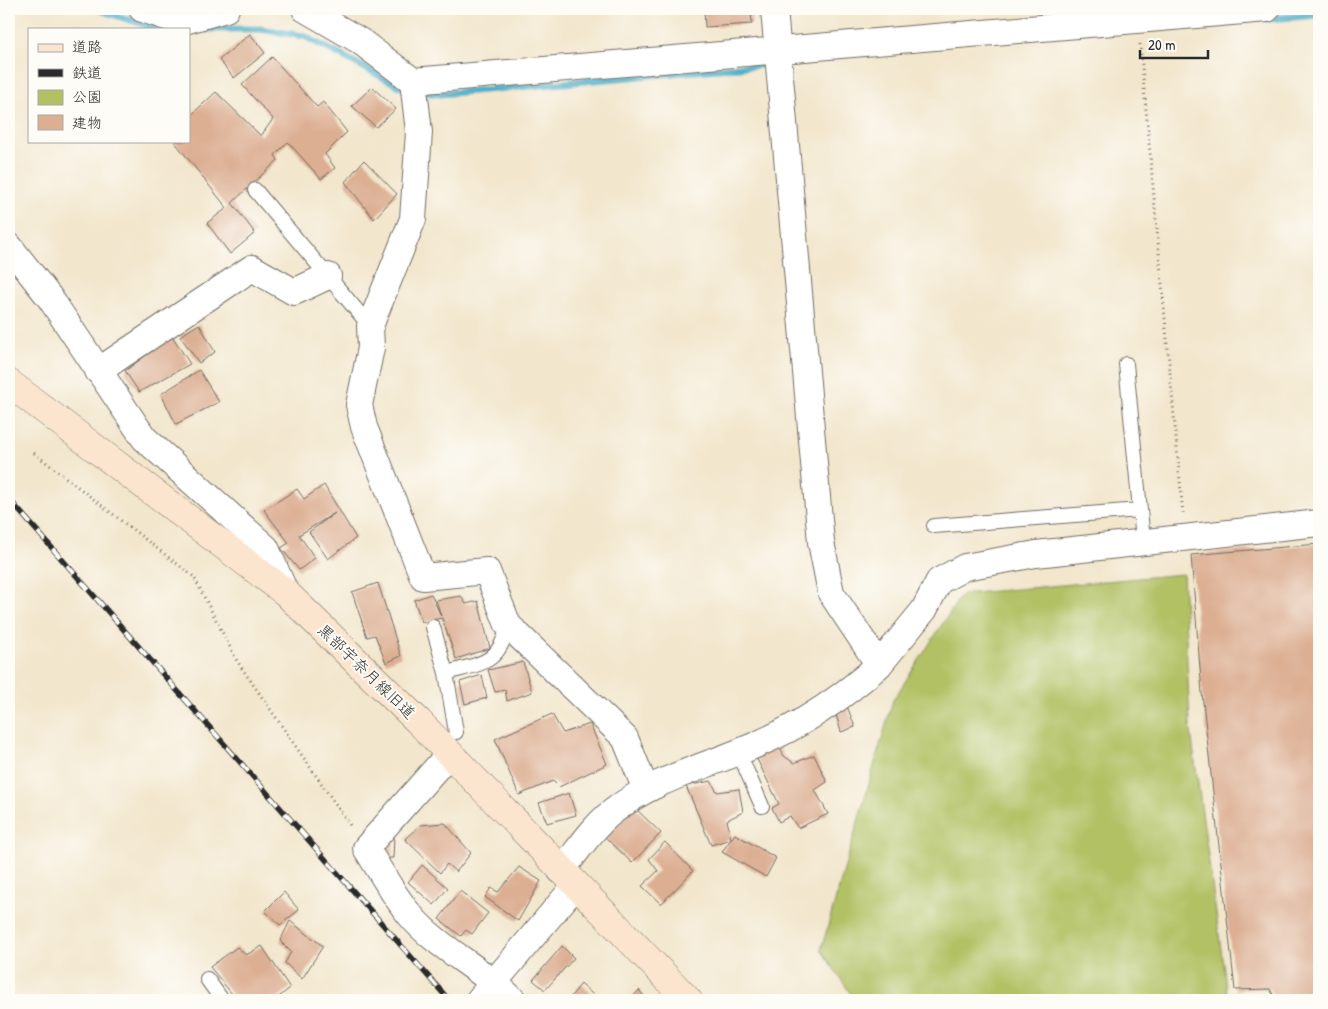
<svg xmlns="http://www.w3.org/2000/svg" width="1328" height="1009" viewBox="0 0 1328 1009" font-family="'Patrick Hand','Klee One',sans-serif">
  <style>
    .green { fill: #b1c163; stroke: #6e7647 }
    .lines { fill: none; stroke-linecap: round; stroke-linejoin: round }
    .stream { stroke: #45a9c5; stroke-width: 7 }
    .building { fill: #dcae92 }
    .lane-casing { stroke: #716c63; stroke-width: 16 }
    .street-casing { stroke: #716c63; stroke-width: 28 }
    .secondary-casing { stroke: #716c63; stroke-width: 29 }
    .path { stroke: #716c63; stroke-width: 3; stroke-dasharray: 1 4; stroke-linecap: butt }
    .lane { stroke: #fff; stroke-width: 14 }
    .street { stroke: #fff; stroke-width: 26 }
    .secondary { stroke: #fce5cf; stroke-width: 28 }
    .rail-casing { stroke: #2b2b2b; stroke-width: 5.5 }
    .rail { stroke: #fdfcf7; stroke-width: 4; stroke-dasharray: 11; stroke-linecap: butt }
    .labels { text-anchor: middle; stroke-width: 4; stroke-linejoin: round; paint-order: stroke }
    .street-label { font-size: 16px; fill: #2b2b2b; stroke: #fdfcf7 }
  </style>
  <rect width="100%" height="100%" fill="#fdfcf7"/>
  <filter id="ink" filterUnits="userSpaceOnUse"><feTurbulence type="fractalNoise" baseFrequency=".02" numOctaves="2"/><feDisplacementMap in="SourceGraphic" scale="10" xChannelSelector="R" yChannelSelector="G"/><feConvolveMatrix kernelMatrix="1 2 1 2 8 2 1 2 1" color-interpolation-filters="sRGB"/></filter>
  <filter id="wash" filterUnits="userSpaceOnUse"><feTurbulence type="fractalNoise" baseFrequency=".0096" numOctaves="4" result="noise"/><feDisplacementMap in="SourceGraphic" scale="20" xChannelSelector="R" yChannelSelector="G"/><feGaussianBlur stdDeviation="1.12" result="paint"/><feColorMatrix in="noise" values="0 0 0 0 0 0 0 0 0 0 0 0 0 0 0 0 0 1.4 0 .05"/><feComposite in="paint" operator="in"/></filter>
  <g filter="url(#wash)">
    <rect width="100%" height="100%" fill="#f2e6cc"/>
    <!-- green -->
    <path class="green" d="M 1183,574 L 1190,725 L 1228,1000 L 855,1000 L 821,950 L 893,700 L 962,594 Z"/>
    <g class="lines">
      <!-- stream -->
      <path class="stream" d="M 97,9 L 157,29
        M 1268,19 L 1319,15
        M 194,29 L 260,29 L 304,36 L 409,91
        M 419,92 L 440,94 L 762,65"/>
    </g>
    <g id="blocks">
      <!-- building -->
      <path class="building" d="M 704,9 L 751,9 L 752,24 L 705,27 Z
        M 250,34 L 265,53 L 234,78 L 219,60 Z
        M 272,57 L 317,107 L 323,102 L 347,132 L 325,154 L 335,168 L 321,179 L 288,142 L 275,155 L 278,160 L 232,203 L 255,233 L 230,254 L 207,223 L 227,208 L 174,141 L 189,141 L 189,117 L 216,92 L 261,136 L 273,119 L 242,85 Z
        M 372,87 L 396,109 L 376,127 L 352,106 Z
        M 364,160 L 397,194 L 374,219 L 345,182 Z
        M 199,324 L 215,352 L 199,363 L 180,336 Z
        M 172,336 L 190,364 L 139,392 L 125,371 Z
        M 199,370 L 219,402 L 176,424 L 161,394 Z
        M 324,485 L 356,538 L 328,559 L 309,532 L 335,513 L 299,535 L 315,558 L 299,570 L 281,548 L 289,543 L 264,510 L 297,489 L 304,499 Z
        M 1319,544 L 1319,1000 L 1276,1000 L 1270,989 L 1235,990 L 1202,693 L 1191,555 Z
        M 378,583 L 401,656 L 386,663 L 375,635 L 367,637 L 352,592 Z
        M 431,594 L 441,616 L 436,600 L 461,596 L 466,604 L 478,601 L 490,648 L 456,659 L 442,618 L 422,622 L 414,600 Z
        M 523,662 L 532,692 L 507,701 L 505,690 L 495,692 L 488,670 Z
        M 482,675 L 487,698 L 465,704 L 460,682 Z
        M 847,706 L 855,727 L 841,732 L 835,711 Z
        M 552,714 L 563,733 L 590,724 L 607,764 L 559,787 L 553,781 L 519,795 L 495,739 Z
        M 778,744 L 784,756 L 794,763 L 814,755 L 827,782 L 815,790 L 828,814 L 798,828 L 790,816 L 779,822 L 772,808 L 779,804 L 754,753 Z
        M 711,781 L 717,792 L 739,789 L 743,812 L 727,820 L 731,839 L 735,834 L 776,858 L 766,877 L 722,852 L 731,839 L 711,845 L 686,786 Z
        M 569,793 L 576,815 L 547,823 L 539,803 Z
        M 634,807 L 661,833 L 632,863 L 605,837 Z
        M 445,823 L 471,853 L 456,872 L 447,864 L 440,873 L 405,839 L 420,825 Z
        M 383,835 L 394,836 L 393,858 L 383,858 Z
        M 665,842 L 693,871 L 661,904 L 642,886 L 658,871 L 649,859 Z
        M 422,865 L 448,888 L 434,905 L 408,882 Z
        M 519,867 L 541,881 L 518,921 L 485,897 L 491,888 L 498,892 Z
        M 460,891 L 488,913 L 472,934 L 466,930 L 461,936 L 439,919 Z
        M 284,892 L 299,910 L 280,925 L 265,911 Z
        M 290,921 L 323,946 L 302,979 L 285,963 L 291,952 L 280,941 Z
        M 262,946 L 290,988 L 275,1000 L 237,1000 L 210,967 L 237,947 L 246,955 Z
        M 562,946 L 574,958 L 545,990 L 533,980 Z
        M 581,984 L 599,1000 L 568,1000 Z
        M 639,990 L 647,1000 L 630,1000 Z"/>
    </g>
  </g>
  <g filter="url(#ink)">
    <use href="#blocks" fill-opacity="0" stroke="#716c63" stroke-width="1"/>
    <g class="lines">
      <!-- lane casing -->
      <g class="lane-casing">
        <path id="lane" d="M 255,190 L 370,326
          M 1126,364 L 1143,541
          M 934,526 L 1140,510
          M 433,627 L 446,673
          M 456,732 L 446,673 C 481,663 499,665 508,625
          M 738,751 L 762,806
          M 207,979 L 222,1000"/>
      </g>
      <!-- street casing -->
      <g class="street-casing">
        <path id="street" d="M 142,9 L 181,22 L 226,9
          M 305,9 L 360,41 L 413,81 L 1267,9
          M 413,81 L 419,132 L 413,219 L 370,326 L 371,348 L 359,405 L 364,427 L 423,577 L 487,571 L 508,625 L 625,738 L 646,790
          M 9,246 L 50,298 L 144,438 L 266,548 L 285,592
          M 98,371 L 252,268 L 294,292 L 328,276
          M 879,665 L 924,610 L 939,581 L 965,567 L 1036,554 L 1319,523
          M 449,754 L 366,848 C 380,870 393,895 410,915 C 437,948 483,969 513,1000
          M 561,871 C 576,853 593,827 611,813 C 654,778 709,766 758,744 C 804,724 842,698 879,665 L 831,593 L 821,542 L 774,9
          M 479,1000 L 576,885"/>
      </g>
      <!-- secondary casing -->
      <g class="secondary-casing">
        <path id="secondary" d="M 9,383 L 285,592 L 419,722 L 688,1000"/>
      </g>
      <!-- path -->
      <path class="path" d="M 1140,44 L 1183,514
        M 34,453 L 194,577 L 237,661 L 352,828"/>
      <!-- lane -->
      <use href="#lane" class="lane"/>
      <!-- street -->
      <use href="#street" class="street"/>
      <!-- secondary -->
      <use href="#secondary" class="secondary"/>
      <!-- rail casing -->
      <g class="rail-casing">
        <path id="rail" d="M 9,499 L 449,1000"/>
      </g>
      <!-- rail -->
      <use href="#rail" class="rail"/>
    </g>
  </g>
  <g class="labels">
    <!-- street labels -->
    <g class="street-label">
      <text transform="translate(367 671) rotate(44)" y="6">黒部宇奈月線旧道</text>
    </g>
  </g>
  <!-- margin -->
  <rect width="1328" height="1009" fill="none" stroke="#fdfcf7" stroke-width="30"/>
  <!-- legend -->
  <rect x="28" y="28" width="162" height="115" fill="#fdfcf7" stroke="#a9a8a5"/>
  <rect x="38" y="44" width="25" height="8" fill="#fce5cf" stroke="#a9a8a5"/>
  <text x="72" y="52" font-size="15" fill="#2b2b2b">道路</text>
  <rect x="38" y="69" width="25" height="8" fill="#2b2b2b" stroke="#a9a8a5"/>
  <text x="72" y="78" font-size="15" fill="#2b2b2b">鉄道</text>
  <rect x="38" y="90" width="25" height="15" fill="#b1c163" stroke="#a9a8a5"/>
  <text x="72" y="102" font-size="15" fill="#2b2b2b">公園</text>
  <rect x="38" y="115" width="25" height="15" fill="#dcae92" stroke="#a9a8a5"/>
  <text x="72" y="128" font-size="15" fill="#2b2b2b">建物</text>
  <!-- scale -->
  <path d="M1140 50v8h68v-8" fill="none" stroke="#2b2b2b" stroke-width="2.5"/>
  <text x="1148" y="50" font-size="15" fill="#2b2b2b" stroke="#fdfcf7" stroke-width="4" paint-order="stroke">20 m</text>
</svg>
